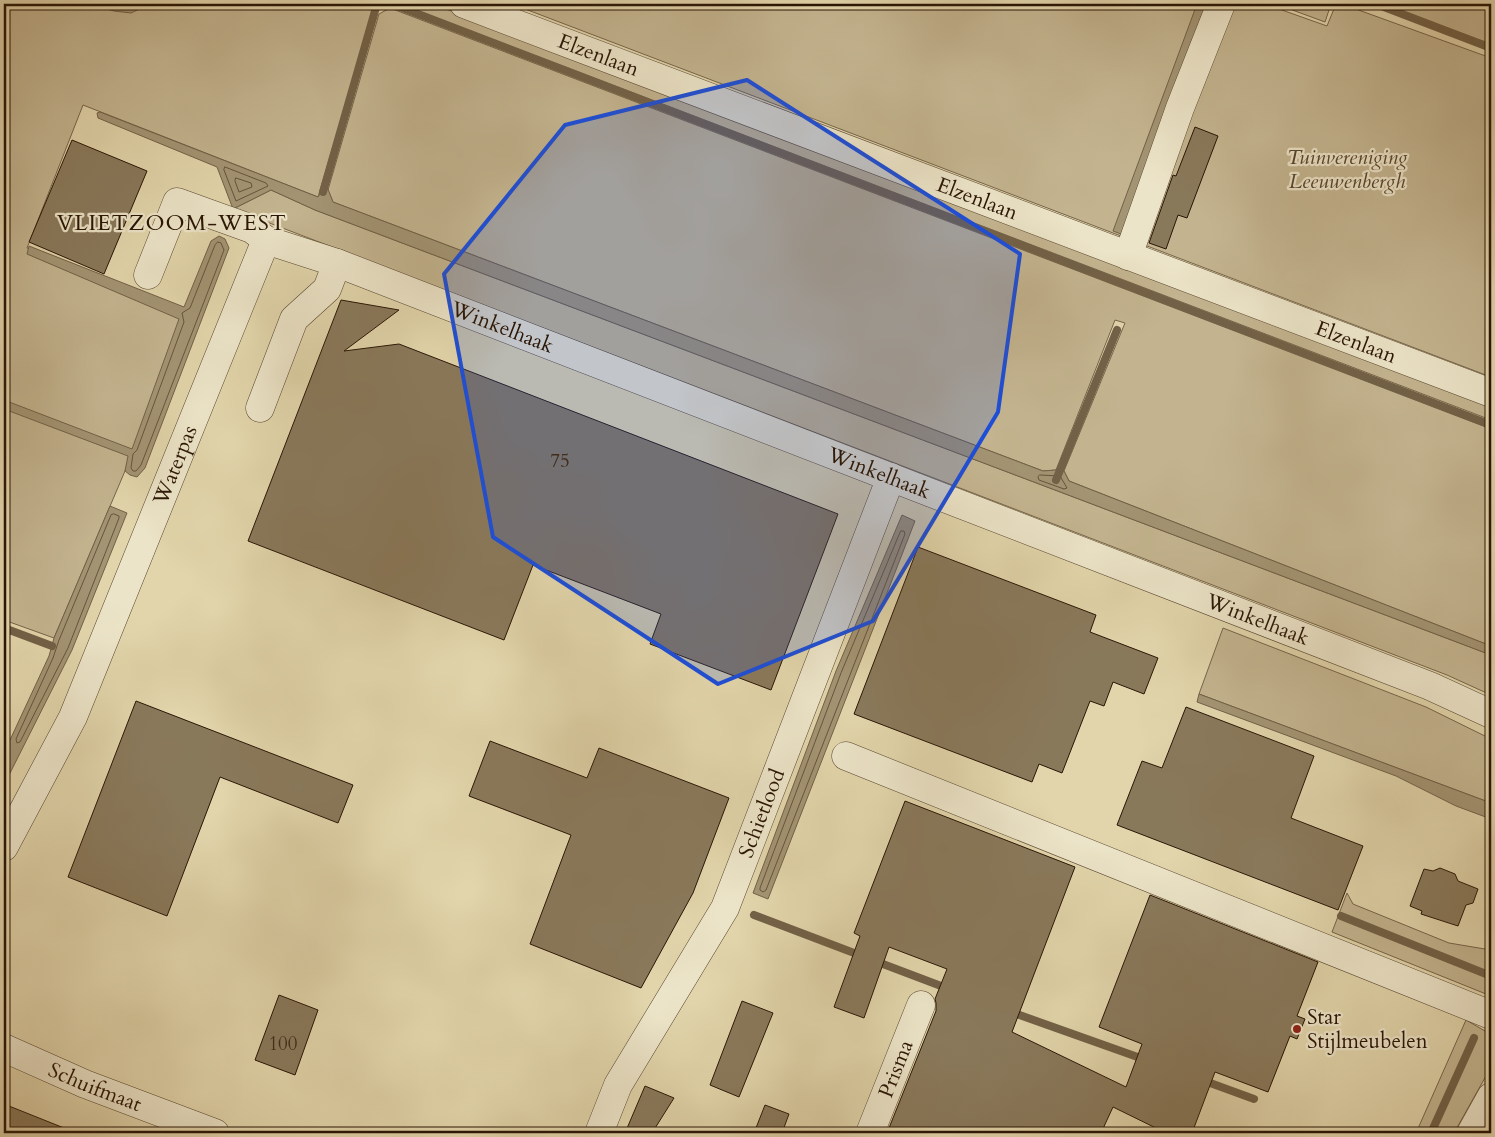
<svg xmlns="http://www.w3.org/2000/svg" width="1495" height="1137" viewBox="0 0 1495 1137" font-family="Cardo,serif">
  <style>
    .green { fill: #c3b48f; stroke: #76644a }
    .water { fill: #a39473; stroke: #726147 }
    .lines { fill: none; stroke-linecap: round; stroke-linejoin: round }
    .shore { stroke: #66543c; stroke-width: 1 }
    .stream { stroke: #726147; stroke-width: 8 }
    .building { fill: #89795b; stroke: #291505 }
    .minor-casing { stroke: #57452e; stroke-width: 29 }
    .minor { stroke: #ece4c8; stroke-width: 28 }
    .marked { fill: #1d4ed8; fill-opacity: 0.2; stroke: #1d4ed8; stroke-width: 4; stroke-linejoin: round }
    .poi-dot { fill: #8f2418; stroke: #ece4c8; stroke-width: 2 }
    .labels { text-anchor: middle; stroke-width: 4.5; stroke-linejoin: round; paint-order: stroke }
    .number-label { font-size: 19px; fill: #412e1a }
    .street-label { font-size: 21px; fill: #291505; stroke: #ece4c8 }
    .park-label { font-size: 21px; font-style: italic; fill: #57452e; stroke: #ece4c8 }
    .poi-label { font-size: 21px; fill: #291505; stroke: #ece4c8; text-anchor: start }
    .neighbourhood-label { font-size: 22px; letter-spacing: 1px; fill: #291505; stroke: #ece4c8 }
  </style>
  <rect width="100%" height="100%" fill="#e2d5ab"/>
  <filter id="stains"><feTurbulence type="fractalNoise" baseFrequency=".004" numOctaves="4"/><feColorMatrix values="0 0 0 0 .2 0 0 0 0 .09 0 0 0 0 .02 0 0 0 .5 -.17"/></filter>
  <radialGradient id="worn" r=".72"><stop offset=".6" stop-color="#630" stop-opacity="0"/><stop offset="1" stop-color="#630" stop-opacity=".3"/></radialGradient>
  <!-- green -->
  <path class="green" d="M 4,4 L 375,4 L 318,197 L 83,105 L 27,248 L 198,316 L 129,457 L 125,471 L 54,638 L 4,620 Z
    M 400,4 L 433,4 L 1491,405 L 1491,420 Z
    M 512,4 L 1265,4 L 1327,26 L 1336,4 L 1342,4 L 1491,58 L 1491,377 Z
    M 1276,4 L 1331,4 L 1325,22 Z
    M 1383,4 L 1491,4 L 1491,44 Z
    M 390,8 L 1491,429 L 1491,646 L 1069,481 L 1064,471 L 1125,323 L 1115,320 L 1056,470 L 1043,471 L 333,202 L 328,190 L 379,14 Z
    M 271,190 L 315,210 L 1491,655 L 1491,695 L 1447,675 L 233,209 Z
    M 1223,628 L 1426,707 L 1491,739 L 1491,803 L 1199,694 Z
    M 1347,893 L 1353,904 L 1449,943 L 1491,950 L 1491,996 L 1332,932 Z
    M 1466,1020 L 1485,1031 L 1490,1037 L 1491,1042 L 1491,1067 L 1454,1133 L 1416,1133 Z"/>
  <!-- water -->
  <path class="water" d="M 90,4 L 150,4 L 131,13 L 114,11 Z
    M 1197,4 L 1209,4 L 1121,234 L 1113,231 Z
    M 100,112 L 318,197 L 326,184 L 333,202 L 1043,471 L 1056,470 L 1064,471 L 1069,481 L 1491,646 L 1491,655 L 315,210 L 271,190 L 233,209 L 217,167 L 98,118 L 97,113 Z
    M 219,236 L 225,239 L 229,248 L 145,468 L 137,477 L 130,475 L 125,471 L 128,456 L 4,409 L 4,400 L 132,449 L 179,319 L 27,254 L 29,246 L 184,307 L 211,241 Z
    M 110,506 L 127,513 L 72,650 L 4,785 L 4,753 L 49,656 L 54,638 Z
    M 902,515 L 915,521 L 768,899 L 753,893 L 836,671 Z
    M 1199,694 L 1491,803 L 1491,819 L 1456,806 L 1396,776 L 1197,702 Z"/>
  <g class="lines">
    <!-- shore -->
    <path class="shore" d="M 225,167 L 266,183 L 268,186 L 236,201 L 224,170 Z
      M 236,178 L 251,183 L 252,187 L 239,192 L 235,181 Z
      M 218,242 L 221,243 L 224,250 L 141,465 L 136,471 L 133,471 L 131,468 L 133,454 L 137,450 L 184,322 L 182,313 L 190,308 L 215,245 Z
      M 1040,475 L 1060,476 L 1067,488 L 1064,489 L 1039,480 L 1038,477 Z
      M 114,514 L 119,516 L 119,518 L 68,648 L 20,742 L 17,743 L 16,739 L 53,658 L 59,640 L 111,515 Z
      M 901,531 L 904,531 L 905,534 L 766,890 L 763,892 L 760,890 L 760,888 L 841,673 Z"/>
    <!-- stream -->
    <path class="stream" d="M 392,4 L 1491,425
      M 1376,4 L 1491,48
      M 323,192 L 377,4
      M 1056,480 L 1117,330
      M 4,628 L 52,646
      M 754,915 L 862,956
      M 1341,916 L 1491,976
      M 875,961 L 949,989
      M 1011,1012 L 1146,1060
      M 1202,1080 L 1254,1099
      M 1431,1133 L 1474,1038"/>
  </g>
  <!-- building -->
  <path class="building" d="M 1195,127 L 1218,136 L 1187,218 L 1178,215 L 1166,249 L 1149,243 L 1173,175 L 1176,176 Z
    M 72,140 L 147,171 L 104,274 L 29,242 Z
    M 341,300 L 399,310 L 344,351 L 399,344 L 838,514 L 771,690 L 650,644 L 661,614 L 533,565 L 504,640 L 248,541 Z
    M 918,547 L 1096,615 L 1090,632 L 1158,658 L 1144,694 L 1113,682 L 1104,706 L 1090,701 L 1062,773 L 1039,764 L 1032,782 L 854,714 Z
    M 136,701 L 353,785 L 338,823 L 220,777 L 167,916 L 68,877 Z
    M 1186,707 L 1314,756 L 1291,818 L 1363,846 L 1338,910 L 1117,825 L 1142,761 L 1162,768 Z
    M 490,741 L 587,778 L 599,748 L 729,798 L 693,893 L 641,988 L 530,944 L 571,835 L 469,796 Z
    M 905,801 L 1075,867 L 1012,1032 L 1126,1087 L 1142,1044 L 1099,1027 L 1150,895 L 1318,962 L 1297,1016 L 1305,1019 L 1297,1039 L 1290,1036 L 1268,1092 L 1215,1072 L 1192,1133 L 1166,1133 L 1113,1107 L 1101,1133 L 887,1133 L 936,1011 L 936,1003 L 935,999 L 947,969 L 889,947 L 864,1018 L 834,1007 L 860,936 L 854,933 Z
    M 1440,868 L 1455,874 L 1458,881 L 1478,889 L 1473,903 L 1466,905 L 1458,926 L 1421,914 L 1422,911 L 1410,906 L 1424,869 L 1433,871 Z
    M 279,995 L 318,1010 L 295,1075 L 255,1060 Z
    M 742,1001 L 773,1013 L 739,1097 L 710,1085 Z
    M 645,1086 L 674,1098 L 652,1133 L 625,1133 Z
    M 4,1104 L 74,1132 L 74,1133 L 4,1133 Z
    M 765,1105 L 789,1114 L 782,1133 L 754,1133 Z"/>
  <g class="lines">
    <!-- minor casing -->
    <g class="minor-casing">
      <g id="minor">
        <path id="s1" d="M 464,4 L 1491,393"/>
        <path d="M 1128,256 L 1180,108 L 1221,4"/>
        <path id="s2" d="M 148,275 L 177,202 L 252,229 L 266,240 L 337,263 L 1430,686 L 1491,714"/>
        <path d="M 260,408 L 294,319 L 327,289 L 337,263"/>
        <path d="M 846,756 L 1491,1015"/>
        <path id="s3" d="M 4,847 L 73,717 L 266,240"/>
        <path id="s4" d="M 4,1048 L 85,1084 L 215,1133"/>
        <path id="s5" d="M 599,1133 L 618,1085 L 725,908 L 891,477"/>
        <path id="s6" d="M 870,1133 L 921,1005"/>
        <path d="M 1471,1133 L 1491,1097"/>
      </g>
    </g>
    <!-- minor -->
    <use href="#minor" class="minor"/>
  </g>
  <!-- marked area -->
  <path class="marked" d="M 747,80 L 1020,254 L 998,412 L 873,621 L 718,684 L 493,537 L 444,274 L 565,125 Z"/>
  <!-- markers -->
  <circle class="poi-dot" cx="1297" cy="1029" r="5"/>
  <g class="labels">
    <!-- number labels -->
    <g class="number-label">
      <text x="560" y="467">75</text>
      <text x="283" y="1050">100</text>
    </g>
    <!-- street labels -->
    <g class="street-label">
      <text dy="7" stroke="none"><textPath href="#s1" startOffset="144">Elzenlaan</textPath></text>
      <text dy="7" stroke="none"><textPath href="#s1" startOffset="549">Elzenlaan</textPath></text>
      <text dy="7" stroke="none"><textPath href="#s2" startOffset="428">Winkelhaak</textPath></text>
      <text dy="7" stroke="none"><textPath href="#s1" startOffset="954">Elzenlaan</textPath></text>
      <text dy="7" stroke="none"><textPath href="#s3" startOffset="419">Waterpas</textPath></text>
      <text dy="7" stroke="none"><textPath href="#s2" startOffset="832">Winkelhaak</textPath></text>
      <text dy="7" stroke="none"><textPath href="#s2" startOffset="1238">Winkelhaak</textPath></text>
      <text dy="7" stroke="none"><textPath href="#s5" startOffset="360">Schietlood</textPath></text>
      <text dy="7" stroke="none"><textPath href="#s6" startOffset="69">Prisma</textPath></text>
      <text dy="7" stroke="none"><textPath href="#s4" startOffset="99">Schuifmaat</textPath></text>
    </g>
    <!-- park labels -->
    <g class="park-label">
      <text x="1347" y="164">Tuinvereniging<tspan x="1347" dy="24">Leeuwenbergh</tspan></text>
    </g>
    <!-- poi labels -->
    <g class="poi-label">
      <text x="1307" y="1024">Star<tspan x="1307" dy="24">Stijlmeubelen</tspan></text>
    </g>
    <!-- neighbourhood labels -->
    <g class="neighbourhood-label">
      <text x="172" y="230">VLIETZOOM-WEST</text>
    </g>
  </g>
  <!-- margin -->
  <rect width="1495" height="1137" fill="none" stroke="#e2d5ab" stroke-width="20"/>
  <rect x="5" y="5" width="1485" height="1127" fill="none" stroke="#291505" stroke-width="2.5"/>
  <rect x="10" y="10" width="1475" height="1117" fill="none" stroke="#291505"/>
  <rect width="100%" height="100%" filter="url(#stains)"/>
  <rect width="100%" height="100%" fill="url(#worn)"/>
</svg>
